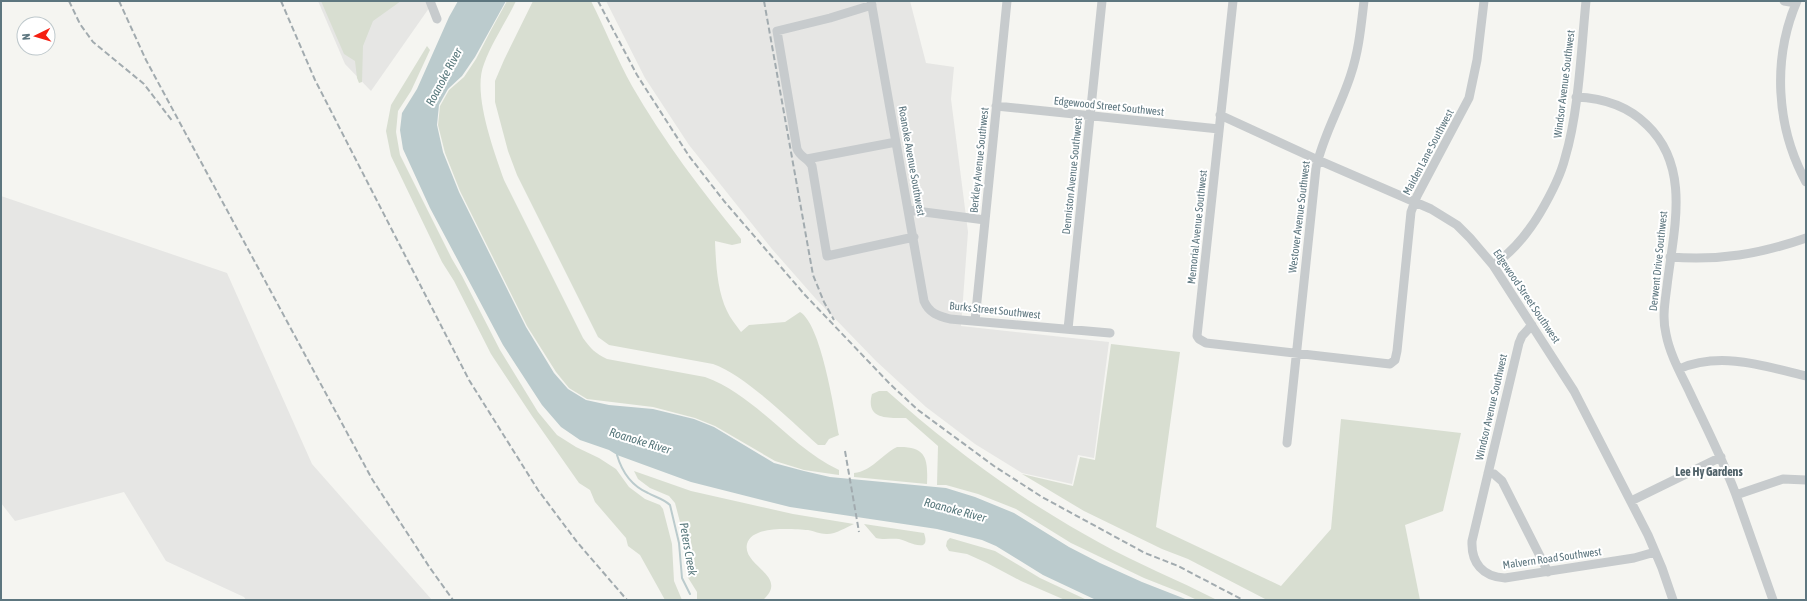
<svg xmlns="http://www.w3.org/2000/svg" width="1807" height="601" viewBox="0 0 1807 601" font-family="'Asap Condensed',sans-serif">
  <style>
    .built { fill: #e6e6e4 }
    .green { fill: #d8ded1 }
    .water { fill: #bbcbcd }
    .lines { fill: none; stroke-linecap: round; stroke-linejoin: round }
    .stream { stroke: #bbcbcd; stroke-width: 2 }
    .minor { stroke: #c7cbcd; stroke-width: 9 }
    .rail { stroke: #a2abaf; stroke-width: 2; stroke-dasharray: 6 3; stroke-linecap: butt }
    .labels { text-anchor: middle; stroke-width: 4; stroke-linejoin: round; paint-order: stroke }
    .street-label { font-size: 11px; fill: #5d767f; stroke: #fff }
    .water-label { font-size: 12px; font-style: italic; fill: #58787c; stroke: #fff }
    .neighbourhood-label { font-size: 12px; font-weight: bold; fill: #506269; stroke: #fff }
  </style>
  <rect width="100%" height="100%" fill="#f5f5f1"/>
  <!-- built -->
  <path class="built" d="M 318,1 L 434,1 L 371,91 L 345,64 Z
    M 606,1 L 910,1 L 926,63 L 954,67 L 951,99 L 968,232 L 961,326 L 1109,342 L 1094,458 L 1078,455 L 1072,484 L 1022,473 L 975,444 L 926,407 L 876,361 L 816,299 L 772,249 L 689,145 L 645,78 Z
    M 1,196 L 227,273 L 312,464 L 432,600 L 246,600 L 244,597 L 166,561 L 124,492 L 15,521 L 1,503 Z"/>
  <!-- green -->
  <path class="green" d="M 321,1 L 401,1 L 373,21 L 363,46 L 362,82 L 359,83 L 357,78 L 355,61 L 344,54 Z
    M 507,1 L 516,1 C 506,22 492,42 484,64 C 472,93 494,151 504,180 L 583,338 C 590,348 596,354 607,359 L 705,377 C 757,396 790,447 839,470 L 839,475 L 804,470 L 775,461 L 715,426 L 695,418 L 653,407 L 587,399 L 569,388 L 556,372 L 527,326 L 460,191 L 445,153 L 438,125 L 440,106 L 449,90 L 464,77 L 476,59 L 491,30 Z
    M 533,1 L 591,1 C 605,29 617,59 632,86 C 663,140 701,190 741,239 L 741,243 L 732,245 L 715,241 C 716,264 717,290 727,311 C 730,318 736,325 741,332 L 749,325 L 785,322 L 800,312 C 821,324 834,409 839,435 L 829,439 L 825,445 L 818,445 C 792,422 745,375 713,364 L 609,345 L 598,337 L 517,175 L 508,151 L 495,102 L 495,81 L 504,60 Z
    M 427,46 L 430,50 L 411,91 L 398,111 L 396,132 L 400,155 L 452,259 L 462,276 L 500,350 L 538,412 L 557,435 L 576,447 L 599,458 L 616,469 L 629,487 L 645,499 L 660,505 L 663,509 L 672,544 L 674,581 L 682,600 L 665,600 L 640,555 L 628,546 L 626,538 L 595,502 L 590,490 L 579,483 L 532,416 L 491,354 L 454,281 L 442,262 L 391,156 L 386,131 L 391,105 Z
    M 1111,344 L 1180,352 L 1156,527 L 1281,586 L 1331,529 L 1341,419 L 1461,433 L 1443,511 L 1405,525 L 1420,600 L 1267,600 L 1188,559 L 1162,549 L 1084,511 L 1022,474 L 1073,486 L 1080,457 L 1095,460 Z
    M 879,391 L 887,391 C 953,450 1023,501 1100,543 C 1138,564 1178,580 1217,600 L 1197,600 L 1182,593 L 1144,578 L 1071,543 L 1016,509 L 978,494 L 946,485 L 937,485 L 938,446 L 906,418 C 888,418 865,420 872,394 Z
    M 897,447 C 927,446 928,459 927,484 L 854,477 L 854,473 C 872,471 881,455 897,447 Z
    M 634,471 L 691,491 L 793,514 L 854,524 C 847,527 834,535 826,534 C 820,534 814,531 808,530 C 792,529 752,525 747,544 C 742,566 790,576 763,600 L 697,600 L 697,592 L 687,576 L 685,541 L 675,503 L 669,496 L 650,488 L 638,479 Z
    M 864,524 L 924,533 C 932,556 906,540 899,539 C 891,538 884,540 876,538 Z
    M 950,538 L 995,551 L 1040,578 L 1087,600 L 1065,600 L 1021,581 L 987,563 L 967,554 L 949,551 L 946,546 L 947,541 Z"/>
  <!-- water -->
  <path class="water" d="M 458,1 L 506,1 L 475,57 L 462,76 L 448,89 L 439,105 L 437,125 L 443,152 L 459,192 L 526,327 L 554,373 L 568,389 L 586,400 L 609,405 L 653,409 L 694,419 L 714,427 L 774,463 L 804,471 L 830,477 L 946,488 L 975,497 L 1014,513 L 1069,547 L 1100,563 L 1142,582 L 1188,600 L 1096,600 L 1043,575 L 996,546 L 982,540 L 937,529 L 790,507 L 691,482 L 617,455 L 609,450 L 580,440 L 561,427 L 542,405 L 503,345 L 430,208 L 403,149 L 400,130 L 402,113 L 417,89 L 449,17 Z"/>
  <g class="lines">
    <!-- stream -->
    <path class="stream" d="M 619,453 L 617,455 C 622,472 632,486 648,493 C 655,497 664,499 670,505 L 679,543 L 682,578 L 690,594"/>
    <!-- minor -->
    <path class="minor" d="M 430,1 L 437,19
      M 871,1 L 924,301 C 929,313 938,316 950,319 L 1110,333
      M 1233,1 L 1197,336 L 1199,339 L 1206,343 L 1390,364 L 1395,360 L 1397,351 L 1411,212 L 1417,196 L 1469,98 L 1477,60 L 1484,1
      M 1784,1 L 1796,3
      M 1797,1 C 1772,59 1776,127 1806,182
      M 872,5 L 830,18 L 777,31 L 797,149 C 800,157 808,158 812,166 L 827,256 L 914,237
      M 1576,97 C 1602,98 1628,106 1647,125 C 1692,168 1673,232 1667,286 C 1665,302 1662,318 1666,334 C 1670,355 1681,374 1690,393 C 1706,427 1723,460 1736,495
      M 996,106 L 1219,129
      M 1220,115 L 1318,160 L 1431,209 L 1457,225 L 1470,238 L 1493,265 L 1574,391 L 1648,535 L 1662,568 L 1673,600
      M 807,159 L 896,142
      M 909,210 L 985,220
      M 1670,257 C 1719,261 1760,254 1806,238
      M 1493,265 C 1513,252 1528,233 1540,213 C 1550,196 1560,178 1565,158 C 1579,111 1581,51 1586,1
      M 975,321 L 1007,1
      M 1532,325 L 1522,336 L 1519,343 L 1472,541 C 1471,563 1483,577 1505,578 L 1634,558 L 1655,552
      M 1068,329 L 1102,1
      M 1679,369 C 1720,351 1765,366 1806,376
      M 1287,443 L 1316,168 C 1323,135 1341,106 1351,74 C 1359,50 1361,26 1364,1
      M 1488,473 L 1494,474 L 1502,481 L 1548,572
      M 1631,501 L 1721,457
      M 1773,600 L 1736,495 L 1783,479 L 1806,480"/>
    <!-- rail -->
    <path class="rail" d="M 69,1 L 80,24 L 93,42 L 144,84 L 173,122
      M 119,1 L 146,60 L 372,479 L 430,568 L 453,600
      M 281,1 L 315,80 L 469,380 L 538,490 L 577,542 L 627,600
      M 598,1 L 637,75 L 689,156 L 724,201 L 805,295 L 890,384 L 918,410 L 994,466 L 1042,497 L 1145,553 L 1178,566 L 1243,600
      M 764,1 L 813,275 L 824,302 L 834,320
      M 845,451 L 859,532"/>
  </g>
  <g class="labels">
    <!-- street labels -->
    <g class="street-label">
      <text transform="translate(1564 84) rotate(-83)" y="4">Windsor Avenue Southwest</text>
      <text transform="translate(1109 106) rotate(6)" y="4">Edgewood Street Southwest</text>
      <text transform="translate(1428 152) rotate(-62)" y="4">Maiden Lane Southwest</text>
      <text transform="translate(979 160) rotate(-84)" y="4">Berkley Avenue Southwest</text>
      <text transform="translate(912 161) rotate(80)" y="4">Roanoke Avenue Southwest</text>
      <text transform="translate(1072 176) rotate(-84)" y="4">Denniston Avenue Southwest</text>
      <text transform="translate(1299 217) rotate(-83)" y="4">Westover Avenue Southwest</text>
      <text transform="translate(1197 227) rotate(-84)" y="4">Memorial Avenue Southwest</text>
      <text transform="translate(1658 261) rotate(-84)" y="4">Derwent Drive Southwest</text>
      <text transform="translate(1527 296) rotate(56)" y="4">Edgewood Street Southwest</text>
      <text transform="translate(995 310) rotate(6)" y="4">Burks Street Southwest</text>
      <text transform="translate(1491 407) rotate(-77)" y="4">Windsor Avenue Southwest</text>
      <text transform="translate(1552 558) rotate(-8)" y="4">Malvern Road Southwest</text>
    </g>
    <!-- water labels -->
    <g class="water-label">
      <text transform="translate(444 77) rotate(-62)" y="4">Roanoke River</text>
      <text transform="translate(640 441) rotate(17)" y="4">Roanoke River</text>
      <text transform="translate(955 510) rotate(15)" y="4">Roanoke River</text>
      <text transform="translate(688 549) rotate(80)" y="4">Peters Creek</text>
    </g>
    <!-- neighbourhood labels -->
    <g class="neighbourhood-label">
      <text x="1709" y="476">Lee Hy Gardens</text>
    </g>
  </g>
  <!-- border -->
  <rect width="1807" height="601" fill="none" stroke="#5d767f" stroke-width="4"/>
  <!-- north arrow -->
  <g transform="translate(36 36) rotate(265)"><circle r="19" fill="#ffffff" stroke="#bec8cc"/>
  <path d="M0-3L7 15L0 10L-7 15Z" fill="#f51f11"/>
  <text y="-6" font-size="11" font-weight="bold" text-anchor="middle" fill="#5d767f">N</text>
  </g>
</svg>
